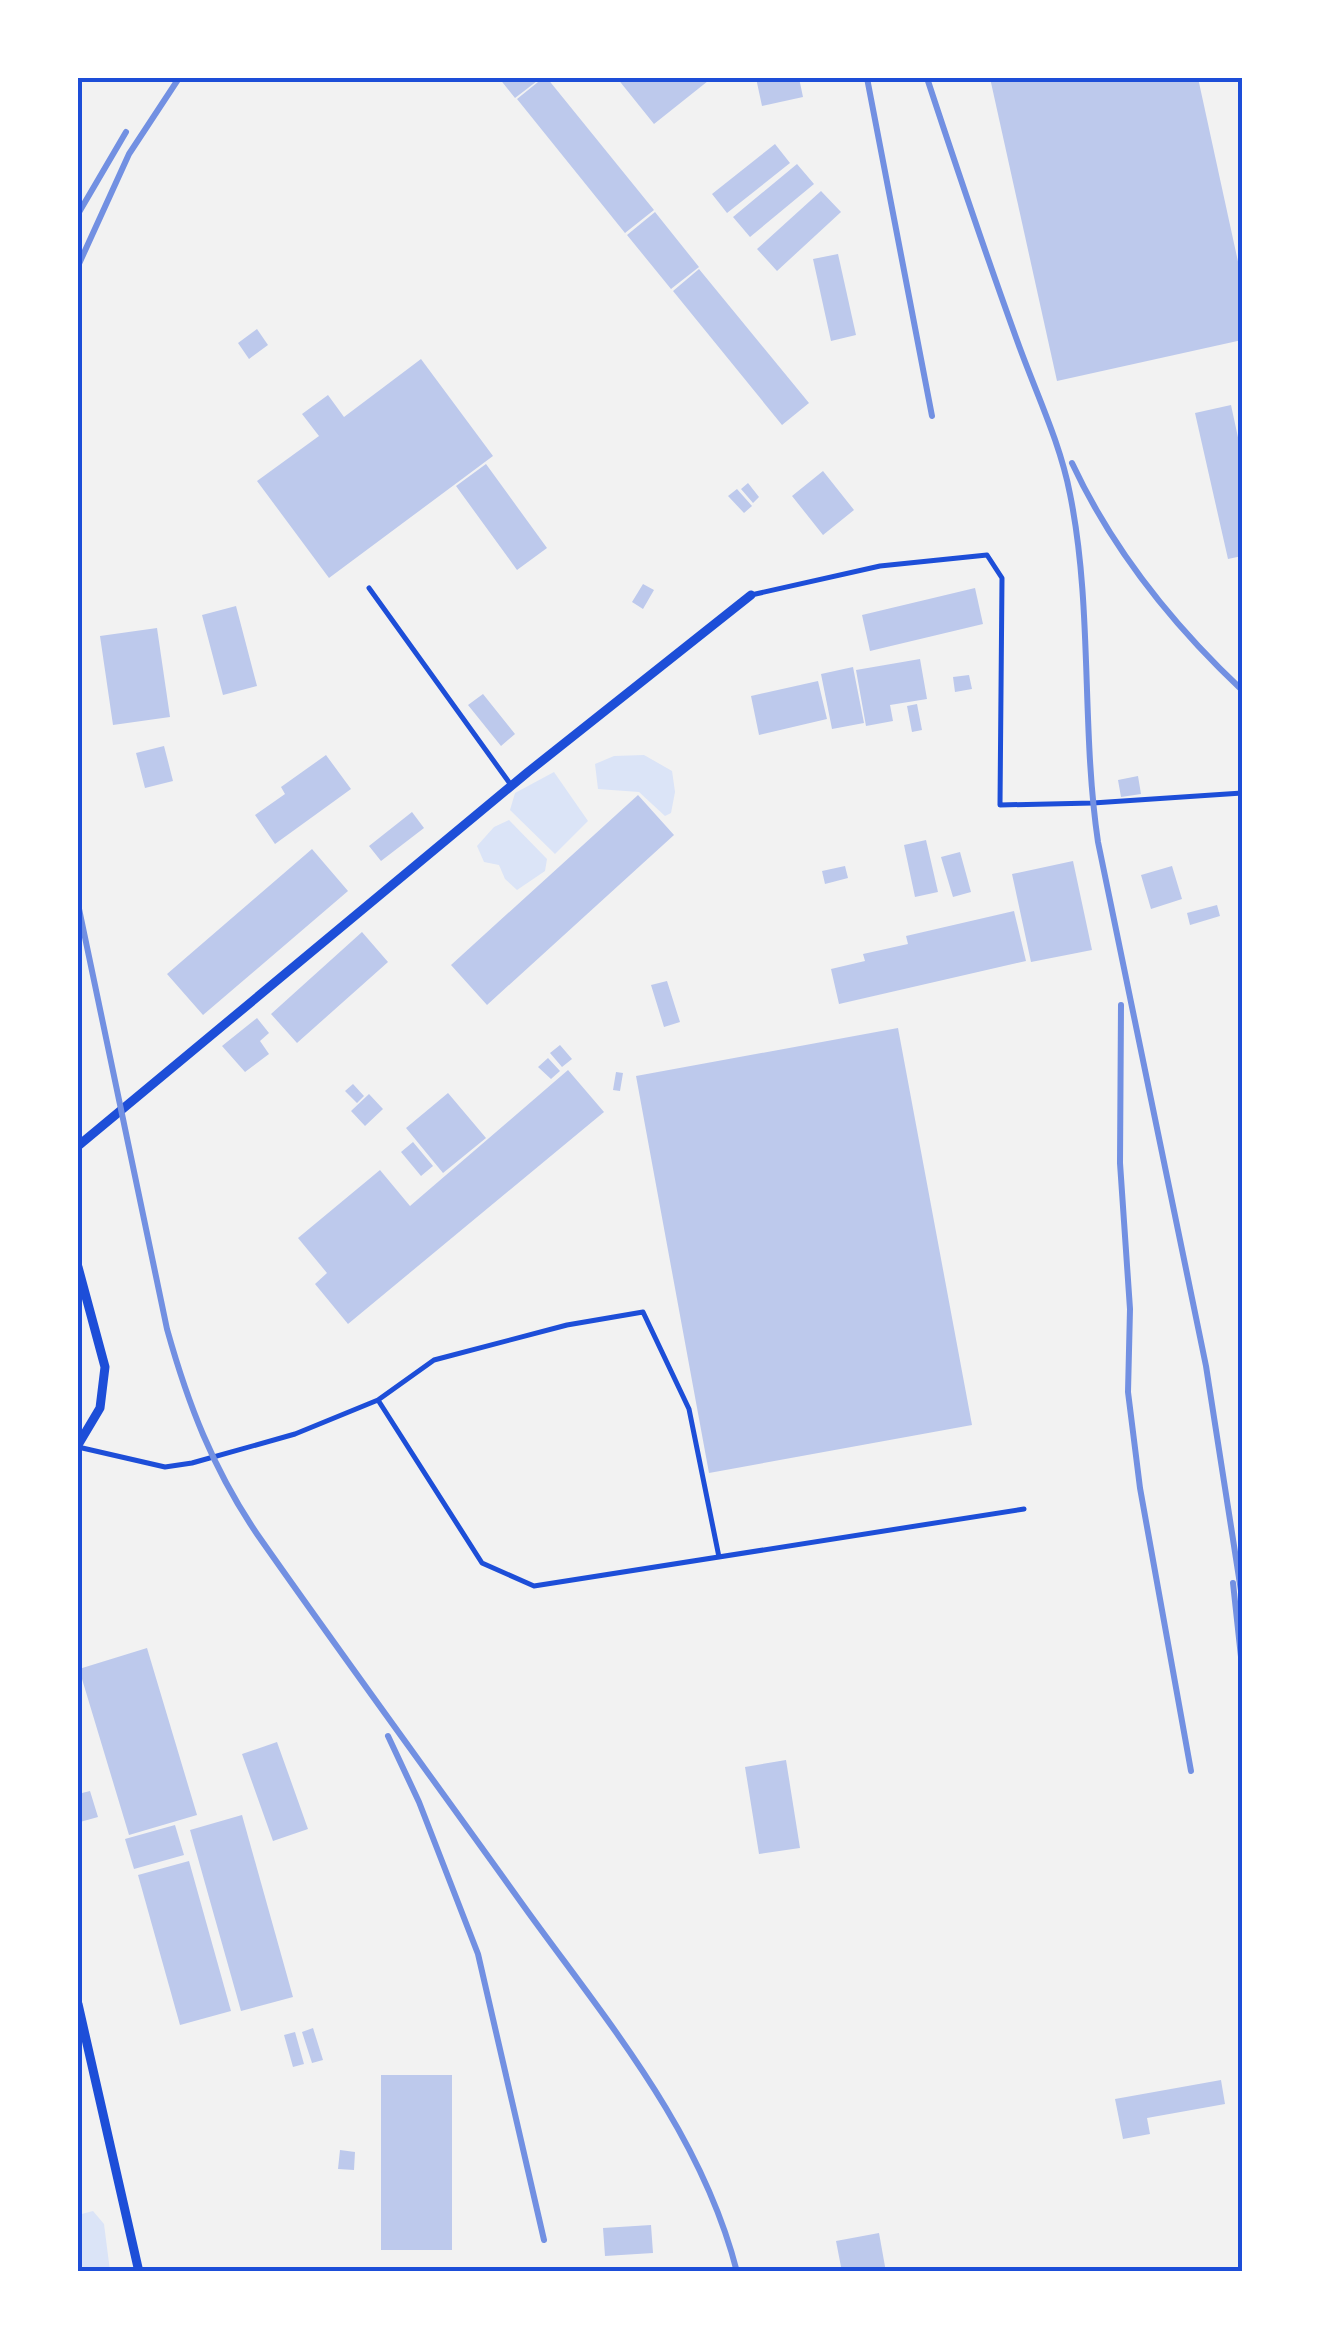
<svg xmlns="http://www.w3.org/2000/svg" width="1320" height="2349" viewBox="0 0 1320 2349" font-family="Ubuntu,sans-serif">
  <style>
    .green { fill: #dbe4f7 }
    .building { fill: #bdc9ec }
    .lines { fill: none; stroke-linecap: round; stroke-linejoin: round }
    .service { stroke: #1d4ed8; stroke-width: 5 }
    .minor { stroke: #1d4ed8; stroke-width: 9 }
    .rail { stroke: #7290e2; stroke-width: 6 }
    .neatline { fill: none; stroke: #1d4ed8; stroke-width: 4 }
  </style>
  <rect width="100%" height="100%" fill="#f2f2f2"/>
  <!-- green -->
  <path class="green" d="M 644,755 L 672,771 L 675,792 L 671,813 L 665,816 L 639,792 L 598,789 L 595,764 L 614,756 Z
    M 554,772 L 588,821 L 555,854 L 510,810 L 515,793 Z
    M 509,820 L 547,859 L 545,871 L 517,890 L 505,879 L 499,865 L 484,862 L 477,846 L 494,827 Z
    M 93,2211 L 104,2224 L 110,2271 L 78,2271 L 78,2215 Z"/>
  <!-- building -->
  <path class="building" d="M 499,78 L 541,78 L 515,98 Z
    M 543,78 L 547,78 L 654,210 L 625,233 L 517,99 Z
    M 617,78 L 705,78 L 708,81 L 654,124 Z
    M 756,78 L 799,78 L 803,97 L 762,106 Z
    M 990,78 L 1198,78 L 1242,280 L 1242,340 L 1057,381 Z
    M 775,144 L 790,163 L 727,213 L 712,194 Z
    M 797,164 L 814,184 L 750,237 L 733,217 Z
    M 821,191 L 841,212 L 777,271 L 757,249 Z
    M 655,212 L 699,267 L 671,289 L 627,235 Z
    M 838,254 L 856,335 L 831,341 L 813,259 Z
    M 699,269 L 809,403 L 782,425 L 673,291 Z
    M 257,329 L 268,345 L 249,359 L 238,343 Z
    M 421,359 L 493,456 L 329,578 L 257,481 L 319,436 L 302,414 L 328,395 L 344,417 Z
    M 1231,405 L 1242,456 L 1242,556 L 1228,559 L 1195,413 Z
    M 486,464 L 547,548 L 517,570 L 456,486 Z
    M 823,471 L 854,510 L 823,535 L 792,496 Z
    M 748,483 L 759,497 L 753,503 L 741,489 Z
    M 737,489 L 752,506 L 744,513 L 728,496 Z
    M 643,584 L 654,590 L 643,609 L 632,602 Z
    M 975,588 L 983,624 L 870,651 L 862,615 Z
    M 236,606 L 257,686 L 223,695 L 202,615 Z
    M 157,628 L 170,717 L 113,725 L 100,636 Z
    M 920,659 L 927,699 L 890,705 L 893,721 L 866,726 L 856,670 Z
    M 853,667 L 864,723 L 832,729 L 821,674 Z
    M 969,675 L 972,689 L 955,692 L 953,677 Z
    M 818,681 L 827,719 L 759,735 L 751,696 Z
    M 483,694 L 515,734 L 501,746 L 468,705 Z
    M 917,704 L 922,730 L 912,732 L 907,706 Z
    M 164,746 L 173,781 L 145,788 L 136,753 Z
    M 326,755 L 351,789 L 275,844 L 255,815 L 285,794 L 281,787 Z
    M 1138,776 L 1141,794 L 1121,797 L 1118,780 Z
    M 638,795 L 674,835 L 487,1005 L 451,965 Z
    M 412,812 L 424,828 L 381,861 L 369,846 Z
    M 926,840 L 938,892 L 915,897 L 904,845 Z
    M 312,849 L 348,891 L 203,1015 L 167,974 Z
    M 960,852 L 971,892 L 953,897 L 941,857 Z
    M 1073,861 L 1092,950 L 1031,962 L 1012,874 Z
    M 845,866 L 848,878 L 825,884 L 822,871 Z
    M 1172,866 L 1182,899 L 1151,909 L 1141,875 Z
    M 1217,905 L 1220,916 L 1190,925 L 1187,913 Z
    M 1014,911 L 1026,961 L 839,1004 L 831,969 L 865,961 L 863,954 L 908,944 L 906,936 Z
    M 362,932 L 388,962 L 297,1043 L 271,1014 Z
    M 667,981 L 680,1022 L 664,1027 L 651,985 Z
    M 257,1018 L 269,1033 L 260,1041 L 269,1054 L 245,1072 L 222,1046 Z
    M 898,1028 L 972,1425 L 709,1473 L 636,1076 Z
    M 560,1045 L 572,1059 L 562,1067 L 550,1053 Z
    M 548,1058 L 560,1071 L 551,1079 L 538,1067 Z
    M 568,1070 L 604,1112 L 348,1324 L 315,1284 L 327,1273 L 298,1238 L 380,1170 L 410,1206 Z
    M 616,1072 L 623,1073 L 620,1091 L 613,1090 Z
    M 353,1084 L 364,1096 L 357,1103 L 345,1091 Z
    M 448,1093 L 486,1138 L 443,1173 L 406,1128 Z
    M 369,1094 L 383,1109 L 365,1126 L 351,1111 Z
    M 413,1142 L 433,1166 L 421,1176 L 401,1152 Z
    M 147,1648 L 197,1815 L 129,1835 L 79,1669 Z
    M 277,1742 L 308,1829 L 273,1841 L 242,1754 Z
    M 786,1760 L 800,1848 L 759,1854 L 745,1767 Z
    M 90,1791 L 98,1817 L 80,1822 L 78,1794 Z
    M 242,1815 L 293,1997 L 241,2011 L 190,1830 Z
    M 175,1825 L 184,1855 L 134,1869 L 125,1839 Z
    M 189,1861 L 231,2011 L 180,2025 L 138,1875 Z
    M 313,2028 L 323,2060 L 312,2063 L 302,2032 Z
    M 295,2032 L 304,2064 L 293,2067 L 284,2035 Z
    M 381,2075 L 452,2075 L 452,2250 L 381,2250 Z
    M 1221,2080 L 1225,2104 L 1147,2118 L 1150,2134 L 1123,2139 L 1115,2099 Z
    M 340,2150 L 355,2152 L 354,2170 L 338,2169 Z
    M 651,2225 L 653,2253 L 605,2256 L 603,2228 Z
    M 879,2233 L 886,2272 L 842,2272 L 836,2241 Z"/>
  <g class="lines">
    <!-- service -->
    <path class="service" d="M 369,588 L 511,785
      M 751,595 L 880,566 L 987,555 L 1002,578 L 1000,805 L 1093,803 L 1242,793
      M 378,1400 L 482,1563 L 534,1586 L 1024,1509
      M 78,1447 L 165,1467 L 192,1463 L 295,1434 L 378,1400 L 434,1360 L 567,1325 L 643,1312 L 689,1409 L 719,1557"/>
    <!-- minor -->
    <path class="minor" d="M 78,1146 L 528,772 L 751,595
      M 78,1267 L 105,1367 L 100,1408 L 78,1445
      M 78,2004 L 139,2272"/>
    <!-- rail -->
    <path class="rail" d="M 867,78 L 932,416
      M 927,78 C 956,166 986,255 1018,343 C 1036,393 1060,442 1070,494 C 1093,608 1081,727 1098,842 L 1206,1366 L 1242,1597
      M 78,214 L 126,132
      M 78,266 L 129,154 L 179,78
      M 1072,463 C 1113,551 1172,624 1242,690
      M 78,904 L 167,1329 C 188,1404 213,1469 257,1534 C 346,1661 438,1786 528,1912 C 610,2025 702,2134 737,2272
      M 1121,1005 L 1120,1163 L 1130,1309 L 1128,1392 L 1140,1488 L 1191,1771
      M 1233,1583 L 1242,1666
      M 388,1736 L 419,1802 L 478,1954 L 544,2240"/>
  </g>
  <!-- border -->
  <rect width="1320" height="2349" fill="none" stroke="#ffffff" stroke-width="160"/>
  <rect x="80" y="80" width="1160" height="2189" class="neatline"/>
</svg>
